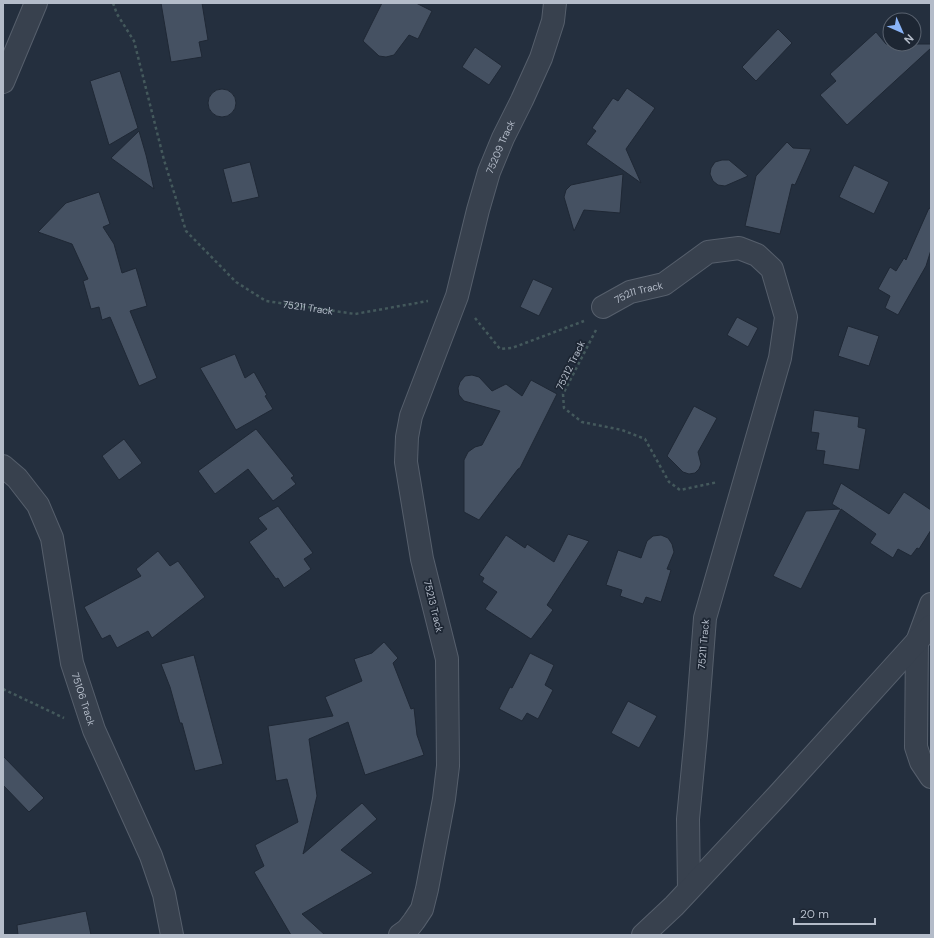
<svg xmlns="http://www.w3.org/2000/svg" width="934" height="938" viewBox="0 0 934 938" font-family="'DM Sans',sans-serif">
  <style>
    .building { fill: #455162; stroke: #1f2835 }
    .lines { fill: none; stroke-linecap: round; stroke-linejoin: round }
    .minor-casing { stroke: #565f6c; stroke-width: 24 }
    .tertiary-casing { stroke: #565f6c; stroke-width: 24 }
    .path { stroke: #44595c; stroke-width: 2.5; stroke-dasharray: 3 3; stroke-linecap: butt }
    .minor { stroke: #38414e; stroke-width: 22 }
    .tertiary { stroke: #38414e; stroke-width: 22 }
    .labels { text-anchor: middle; stroke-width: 3.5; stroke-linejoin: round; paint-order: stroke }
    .street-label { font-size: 10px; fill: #b4bcc9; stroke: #1d2633 }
  </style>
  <rect width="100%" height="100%" fill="#242f3e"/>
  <!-- building -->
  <path class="building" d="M 161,3 L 202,3 L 208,40 L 199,42 L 202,57 L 171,62 Z
    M 382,3 L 416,3 L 432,11 L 418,39 L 409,35 L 394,55 L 386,57 L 379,56 L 363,41 Z
    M 778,29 L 792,43 L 756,81 L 742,67 Z
    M 876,32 L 886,44 L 931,44 L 931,48 L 847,125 L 820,95 L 836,81 L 830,74 Z
    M 475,47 L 502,66 L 489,85 L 462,67 Z
    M 120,71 L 138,128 L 109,145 L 90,81 Z
    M 627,88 L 655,108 L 626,149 L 641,183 L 586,144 L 596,131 L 592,128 L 613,98 L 618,101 Z
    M208 103a14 14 0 1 1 28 0a14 14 0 1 1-28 0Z
    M 139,131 L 146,155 L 154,189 L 111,158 Z
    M 787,142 L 793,148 L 811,149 L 795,185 L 792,184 L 780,234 L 745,226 L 756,176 Z
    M 722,160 L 729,160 L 748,176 L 725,186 L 718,185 L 713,181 L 710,174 L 711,168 L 715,162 Z
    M 250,162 L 259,197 L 232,203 L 223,169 Z
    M 854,165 L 889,182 L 874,214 L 839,197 Z
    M 623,174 L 620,213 L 584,210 L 574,231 L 564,197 L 566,190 L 571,185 Z
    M 99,192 L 110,224 L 103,227 L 114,244 L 122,273 L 136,268 L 147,306 L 130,311 L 157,378 L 139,386 L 110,317 L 102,320 L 99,307 L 91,309 L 83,281 L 88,279 L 72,244 L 38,232 L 66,203 Z
    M 929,208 L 931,209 L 931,250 L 926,266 L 898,315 L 885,308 L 890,296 L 878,289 L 890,267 L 896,271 L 904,258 L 906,260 Z
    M 533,279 L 553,288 L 539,316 L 520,307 Z
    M 737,317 L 758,328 L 748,347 L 727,335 Z
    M 848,326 L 879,336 L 869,366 L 838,356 Z
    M 235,354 L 245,378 L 254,372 L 267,395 L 265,396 L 273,409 L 236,430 L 200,368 Z
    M 472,375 L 479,377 L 492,391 L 506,384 L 522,396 L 531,380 L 557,394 L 520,468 L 518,469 L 479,520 L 464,512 L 464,460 L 468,452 L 475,447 L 482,445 L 500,411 L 464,401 L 459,395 L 458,388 L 460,382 L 465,376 Z
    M 694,406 L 717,418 L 698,452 L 701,464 L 699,469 L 695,473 L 689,474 L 683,472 L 667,456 Z
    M 814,410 L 859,417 L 858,427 L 866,429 L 859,470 L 823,464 L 825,451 L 816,450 L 819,433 L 811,432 Z
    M 256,429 L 294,476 L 291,478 L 296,484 L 273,501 L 248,469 L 215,494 L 198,471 Z
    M 124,439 L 142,463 L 119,480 L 102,456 Z
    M 841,483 L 889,514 L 904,492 L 931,510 L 931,530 L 919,549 L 917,548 L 911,556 L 898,549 L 893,558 L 870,543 L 876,534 L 841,509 L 801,589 L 773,576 L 806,511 L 840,509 L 832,504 Z
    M 278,506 L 313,553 L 304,559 L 311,569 L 284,588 L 278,578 L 276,579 L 249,542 L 267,529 L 258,518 Z
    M 568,534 L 589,541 L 547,605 L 553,610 L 531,639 L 485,609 L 497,592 L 482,582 L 484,578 L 479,575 L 506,535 L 525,548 L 527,544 L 554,562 Z
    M 661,535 L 668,538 L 672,544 L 674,552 L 667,569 L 671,570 L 661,602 L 646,597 L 643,604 L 620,596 L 622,590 L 606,585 L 618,550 L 641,558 L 647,541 L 653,536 Z
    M 158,551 L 170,566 L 178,561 L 205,597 L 152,638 L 148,631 L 117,648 L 110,635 L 102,639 L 84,607 L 141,576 L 136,569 Z
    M 384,642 L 398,658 L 393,663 L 411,709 L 414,708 L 417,735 L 424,755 L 365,775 L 348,722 L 309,739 L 317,796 L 303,854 L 362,803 L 377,819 L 341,850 L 373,873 L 302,914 L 325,935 L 291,935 L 254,872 L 264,866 L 255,845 L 298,822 L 287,779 L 276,781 L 268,726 L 333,716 L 325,697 L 362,681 L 354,659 L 372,653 Z
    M 530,653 L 554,665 L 545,685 L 553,690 L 538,719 L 527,713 L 522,721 L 499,709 L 510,687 L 512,688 Z
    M 194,655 L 223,764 L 195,771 L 182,723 L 180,723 L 170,687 L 161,664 Z
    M 628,701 L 657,716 L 639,748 L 611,733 Z
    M 3,756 L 44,798 L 29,812 L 3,785 Z
    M 86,911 L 91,935 L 18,935 L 17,925 Z"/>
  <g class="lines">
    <!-- minor casing -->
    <g class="minor-casing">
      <g id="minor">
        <path d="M 3,82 L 36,3"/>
        <path id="s2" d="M 603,307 L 630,292 L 664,284 L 708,252 L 739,248 L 757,255 L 772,269 L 786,317 L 780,358 L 705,618 L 696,735 L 688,819 L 689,889"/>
        <path id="s3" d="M 3,466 L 17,478 L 38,505 L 52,538 L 72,663 L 94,730 L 151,856 L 164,894 L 172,935"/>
        <path d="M 931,604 L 917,642 L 916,747 L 921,762 L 931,777"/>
        <path id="s4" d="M 400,935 L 407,930 L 414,921 L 422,909 L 427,889 L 444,799 L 448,766 L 447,659 L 422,559 L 406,462 L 407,437 L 411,416 L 457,296 L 478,210 L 489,172 L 503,138 L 522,100 L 541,58 L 553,21 L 555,3"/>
      </g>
    </g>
    <!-- tertiary casing -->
    <g class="tertiary-casing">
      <path id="tertiary" d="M 643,935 L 674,906 L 778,795 L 931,626"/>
    </g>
    <!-- path -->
    <g class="path">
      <path id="s1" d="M 113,3 L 117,14 L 134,41 L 164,160 L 186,231 L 236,282 L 266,301 L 355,314 L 428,301"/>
      <path d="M 475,318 L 500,349 L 512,348 L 584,321"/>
      <path d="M 596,330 L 563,394 L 564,408 L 582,422 L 622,430 L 645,439 L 669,482 L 680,490 L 718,482"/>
      <path d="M 3,689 L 64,718"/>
    </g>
    <!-- minor -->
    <use href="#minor" class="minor"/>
    <!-- tertiary -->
    <use href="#tertiary" class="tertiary"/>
  </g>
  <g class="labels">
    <!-- street labels -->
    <g class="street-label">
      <text dy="4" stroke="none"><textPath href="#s4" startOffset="819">75209 Track</textPath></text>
      <text dy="4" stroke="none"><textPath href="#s2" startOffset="39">75211 Track</textPath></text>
      <text dy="4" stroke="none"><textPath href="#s1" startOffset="390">75211 Track</textPath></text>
      <text transform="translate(570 365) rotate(-64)" y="4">75212 Track</text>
      <text transform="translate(434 606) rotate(76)" y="4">75213 Track</text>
      <text transform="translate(703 644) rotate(-85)" y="4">75211 Track</text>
      <text dy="4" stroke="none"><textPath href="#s3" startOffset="253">75106 Track</textPath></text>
    </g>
  </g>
  <!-- border -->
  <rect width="934" height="938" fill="none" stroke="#b4bcc9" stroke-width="8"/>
  <!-- north arrow -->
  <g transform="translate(902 32) rotate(135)"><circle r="19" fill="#1d2633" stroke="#59626f"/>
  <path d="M0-3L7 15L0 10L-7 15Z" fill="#8ab4f8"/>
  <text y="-6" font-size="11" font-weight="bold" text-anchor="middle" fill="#b4bcc9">N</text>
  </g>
  <!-- scale -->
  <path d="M794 918v6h81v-6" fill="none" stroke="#b4bcc9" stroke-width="2"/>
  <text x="800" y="918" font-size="12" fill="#b4bcc9" stroke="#1d2633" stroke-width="3" paint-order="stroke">20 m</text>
</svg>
